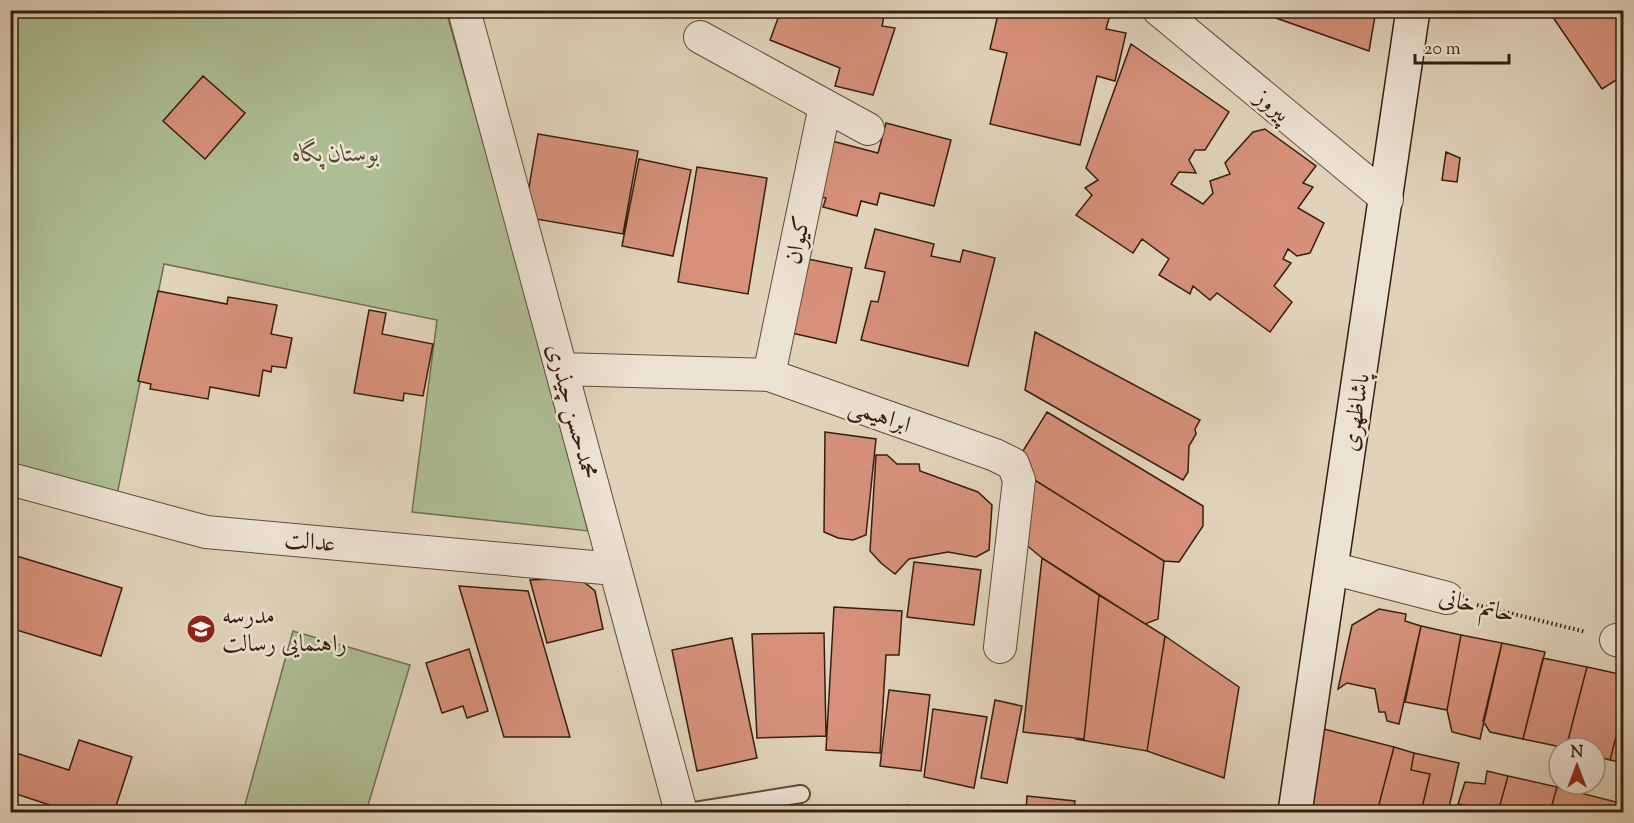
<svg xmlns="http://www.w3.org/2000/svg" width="1634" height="823" viewBox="0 0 1634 823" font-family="'Sorts Mill Goudy',Amiri,serif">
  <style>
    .green { fill: #aebd93; stroke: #726e50; stroke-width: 1.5 }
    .building { fill: #d7917b; stroke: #361e0e; stroke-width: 1.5 }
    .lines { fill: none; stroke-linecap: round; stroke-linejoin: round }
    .lane-casing { stroke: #614b39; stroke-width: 20 }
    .street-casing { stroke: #614b39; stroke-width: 34 }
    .secondary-casing { stroke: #361e0e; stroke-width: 36 }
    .path { stroke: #361e0e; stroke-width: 4; stroke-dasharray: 1.5 3; stroke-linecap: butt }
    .lane { stroke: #ece2d3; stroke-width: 16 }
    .street { stroke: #ece2d3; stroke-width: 32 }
    .secondary { stroke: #ece2d3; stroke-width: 33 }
    .labels { text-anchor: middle; stroke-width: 5; stroke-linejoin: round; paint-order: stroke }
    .street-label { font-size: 24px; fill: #361e0e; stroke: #ece2d3 }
    .park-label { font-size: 24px; font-style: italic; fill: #54462f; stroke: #ece2d3 }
    .poi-label { font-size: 24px; fill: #361e0e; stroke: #ece2d3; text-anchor: start }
  </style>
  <rect width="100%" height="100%" fill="#e1d3bb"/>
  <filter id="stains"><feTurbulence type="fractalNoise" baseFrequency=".00333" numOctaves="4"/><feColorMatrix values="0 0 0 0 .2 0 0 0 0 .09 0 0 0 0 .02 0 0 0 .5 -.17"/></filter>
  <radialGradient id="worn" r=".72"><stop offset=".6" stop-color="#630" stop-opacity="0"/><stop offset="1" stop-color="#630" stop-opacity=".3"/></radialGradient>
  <!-- green -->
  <path class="green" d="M 13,11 L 446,11 L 531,310 L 588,531 L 412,512 L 437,320 L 164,264 L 117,495 L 11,463 L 10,17 Z
    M 293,631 L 410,665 L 366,812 L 243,812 Z"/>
  <!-- building -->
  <path class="building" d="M 781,10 L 820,10 L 838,16 L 840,10 L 885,11 L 882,26 L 895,28 L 873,95 L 835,86 L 840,68 L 770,40 Z
    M 999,10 L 1092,10 L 1110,15 L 1106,29 L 1126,33 L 1115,81 L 1097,76 L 1080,145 L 990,124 L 1007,53 L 990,49 Z
    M 1263,10 L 1376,10 L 1369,51 L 1262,13 Z
    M 1548,10 L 1624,10 L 1624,75 L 1602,89 Z
    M 1131,44 L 1229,112 L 1205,150 L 1195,150 L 1189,160 L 1196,173 L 1179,172 L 1171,184 L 1203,204 L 1213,193 L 1210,181 L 1230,174 L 1225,163 L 1253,132 L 1265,129 L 1316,166 L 1303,183 L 1313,187 L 1298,208 L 1324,223 L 1310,253 L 1297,256 L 1288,249 L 1283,259 L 1291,263 L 1274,286 L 1292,302 L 1270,332 L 1217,293 L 1210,300 L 1193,286 L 1190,294 L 1159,275 L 1169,259 L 1142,239 L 1133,253 L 1076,215 L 1092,195 L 1085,188 L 1098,180 L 1086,168 Z
    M 203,76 L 245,113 L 205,159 L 163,121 Z
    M 886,123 L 951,140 L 934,206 L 880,193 L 877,205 L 861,201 L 857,216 L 823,207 L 826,198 L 814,195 L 828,140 L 878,153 Z
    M 538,134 L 638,151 L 623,234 L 524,217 Z
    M 1446,152 L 1460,158 L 1457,182 L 1442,180 Z
    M 639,159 L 691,170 L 673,256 L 622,246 Z
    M 697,167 L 767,178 L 748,294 L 678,282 Z
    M 875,229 L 934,244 L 931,256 L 960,262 L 963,250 L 995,258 L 968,366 L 861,340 L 871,301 L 878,302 L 885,272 L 865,268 Z
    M 803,258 L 852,268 L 836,343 L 787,332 Z
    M 158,291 L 227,304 L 228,297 L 277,305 L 271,334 L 292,338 L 286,368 L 272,366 L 271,372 L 263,370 L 259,396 L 210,387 L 208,399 L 150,389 L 151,384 L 138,381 Z
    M 369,310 L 386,313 L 382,334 L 433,344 L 423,396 L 404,393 L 403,401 L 354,393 Z
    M 1035,332 L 1200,420 L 1195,429 L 1196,434 L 1189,446 L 1188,472 L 1183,480 L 1025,390 Z
    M 1047,412 L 1203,506 L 1203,526 L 1179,562 L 1164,561 L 1025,474 L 1018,459 Z
    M 825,432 L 876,439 L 866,535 L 853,540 L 838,538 L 824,532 Z
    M 876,455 L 887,455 L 897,464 L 919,464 L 920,471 L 978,492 L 992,505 L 989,550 L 976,557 L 948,552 L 909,559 L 895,574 L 881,563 L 870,551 Z
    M 1025,474 L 1164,561 L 1158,619 L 1145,624 L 1042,558 L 1018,538 Z
    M 10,554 L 122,588 L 101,656 L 10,628 Z
    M 1042,558 L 1099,595 L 1084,739 L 1023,732 Z
    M 914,562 L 981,570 L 974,625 L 907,617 Z
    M 579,578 L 595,591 L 603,629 L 547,643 L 530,580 Z
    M 459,586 L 528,591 L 570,737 L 504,737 Z
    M 1099,595 L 1165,636 L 1147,751 L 1075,739 L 1084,739 Z
    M 834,607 L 902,611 L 899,655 L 886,655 L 880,753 L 826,750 Z
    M 1379,609 L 1406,614 L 1405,621 L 1421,626 L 1399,724 L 1387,721 L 1385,712 L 1379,712 L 1375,689 L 1347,683 L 1338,689 L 1352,625 Z
    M 1421,626 L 1461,635 L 1447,710 L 1405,702 Z
    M 824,633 L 826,736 L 757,738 L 752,634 Z
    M 1461,635 L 1502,643 L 1480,739 L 1452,732 L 1447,710 Z
    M 1165,636 L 1239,687 L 1224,778 L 1147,751 Z
    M 732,638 L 757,758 L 697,771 L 672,650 Z
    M 1502,643 L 1545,652 L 1523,739 L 1490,732 L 1483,721 Z
    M 469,649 L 488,711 L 467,718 L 463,706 L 442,713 L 426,663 Z
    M 1543,658 L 1587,667 L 1566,748 L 1523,739 Z
    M 1587,667 L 1624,675 L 1624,706 L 1610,760 L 1595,756 L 1595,748 L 1566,748 Z
    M 889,690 L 930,695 L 921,771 L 880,766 Z
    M 995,700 L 1022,706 L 1007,783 L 981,778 Z
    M 1624,706 L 1624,763 L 1610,760 Z
    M 933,709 L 987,717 L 974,788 L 924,777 Z
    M 1320,728 L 1394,747 L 1377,812 L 1306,810 Z
    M 79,740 L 132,757 L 114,812 L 71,812 L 10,792 L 10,751 L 69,770 Z
    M 1394,747 L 1414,753 L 1411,770 L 1430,774 L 1421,812 L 1377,812 Z
    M 1414,753 L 1459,763 L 1448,812 L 1421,812 L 1430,774 L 1411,770 Z
    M 1487,771 L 1508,776 L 1498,812 L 1473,812 L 1476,807 L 1458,804 L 1465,782 L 1485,784 Z
    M 1508,776 L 1557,787 L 1550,812 L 1498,812 Z
    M 1557,787 L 1616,802 L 1613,812 L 1550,812 Z
    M 1027,796 L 1075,801 L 1073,812 L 1015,812 L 1016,810 L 1026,811 Z
    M 908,805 L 910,812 L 852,812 Z
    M 561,808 L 562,812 L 529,812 L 529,811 Z"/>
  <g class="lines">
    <!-- lane casing -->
    <g class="lane-casing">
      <path id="lane" d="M 688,812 L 801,794"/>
    </g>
    <!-- street casing -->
    <g class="street-casing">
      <path id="street" d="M 464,10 L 681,812
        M 1159,10 L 1387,199
        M 700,37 L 868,129
        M 561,369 L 769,375 L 995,455 L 1013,464 L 1019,480 L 1000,647
        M 769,375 L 825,106
        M 10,479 L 206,532 L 615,569
        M 1331,568 L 1447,598
        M 1616,640 L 1624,642"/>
    </g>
    <!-- secondary casing -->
    <g class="secondary-casing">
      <path id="secondary" d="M 1295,812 L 1413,10"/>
    </g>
    <!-- path -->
    <path class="path" d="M 1477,605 L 1586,632"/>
    <!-- lane -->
    <use href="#lane" class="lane"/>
    <!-- street -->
    <use href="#street" class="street"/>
    <!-- secondary -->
    <use href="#secondary" class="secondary"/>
  </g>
  <!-- icons -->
  <defs>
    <g id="school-disc" transform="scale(1.5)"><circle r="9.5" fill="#8f2418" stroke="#ece2d3"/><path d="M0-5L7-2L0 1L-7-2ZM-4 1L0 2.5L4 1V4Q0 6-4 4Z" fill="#fff"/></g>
  </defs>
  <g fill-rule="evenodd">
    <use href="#school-disc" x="201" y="629"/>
  </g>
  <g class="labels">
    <!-- street labels -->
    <g class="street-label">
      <text transform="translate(1273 105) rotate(40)" y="8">پیروز</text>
      <text transform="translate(797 240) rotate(-78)" y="8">کیوان</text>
      <text transform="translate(573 411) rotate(75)" y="8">محمدحسن چیذری</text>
      <text transform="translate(1355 412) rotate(-81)" y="8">پاشاظهری</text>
      <text transform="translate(880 415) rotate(19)" y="8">ابراهیمی</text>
      <text transform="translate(310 541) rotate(5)" y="8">عدالت</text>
      <text transform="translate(1477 605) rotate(14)" y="8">حاتم خانی</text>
    </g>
    <!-- park labels -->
    <g class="park-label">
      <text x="336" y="161">بوستان پگاه</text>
    </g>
    <!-- poi labels -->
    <g class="poi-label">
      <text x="222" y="623">مدرسه<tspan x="222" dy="28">راهنمایی رسالت</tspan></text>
    </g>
  </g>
  <!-- margin -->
  <rect width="1634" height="823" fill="none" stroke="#e1d3bb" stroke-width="36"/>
  <rect x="12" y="12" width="1610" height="799" fill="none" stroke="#361e0e" stroke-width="3"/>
  <rect x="18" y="18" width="1598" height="787" fill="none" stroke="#361e0e" stroke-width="1.5"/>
  <!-- north arrow -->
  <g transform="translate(1577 766)"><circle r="28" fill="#ece2d3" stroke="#a39484" stroke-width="1.5"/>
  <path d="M0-4.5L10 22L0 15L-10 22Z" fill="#8f2418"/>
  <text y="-9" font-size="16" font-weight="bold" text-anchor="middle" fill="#361e0e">N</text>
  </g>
  <!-- scale -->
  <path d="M1415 54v9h94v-9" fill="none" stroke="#361e0e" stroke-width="3"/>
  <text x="1424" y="54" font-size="18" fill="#361e0e" stroke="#ece2d3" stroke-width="4.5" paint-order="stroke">20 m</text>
  <rect width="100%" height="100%" filter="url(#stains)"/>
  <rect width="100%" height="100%" fill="url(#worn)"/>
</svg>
